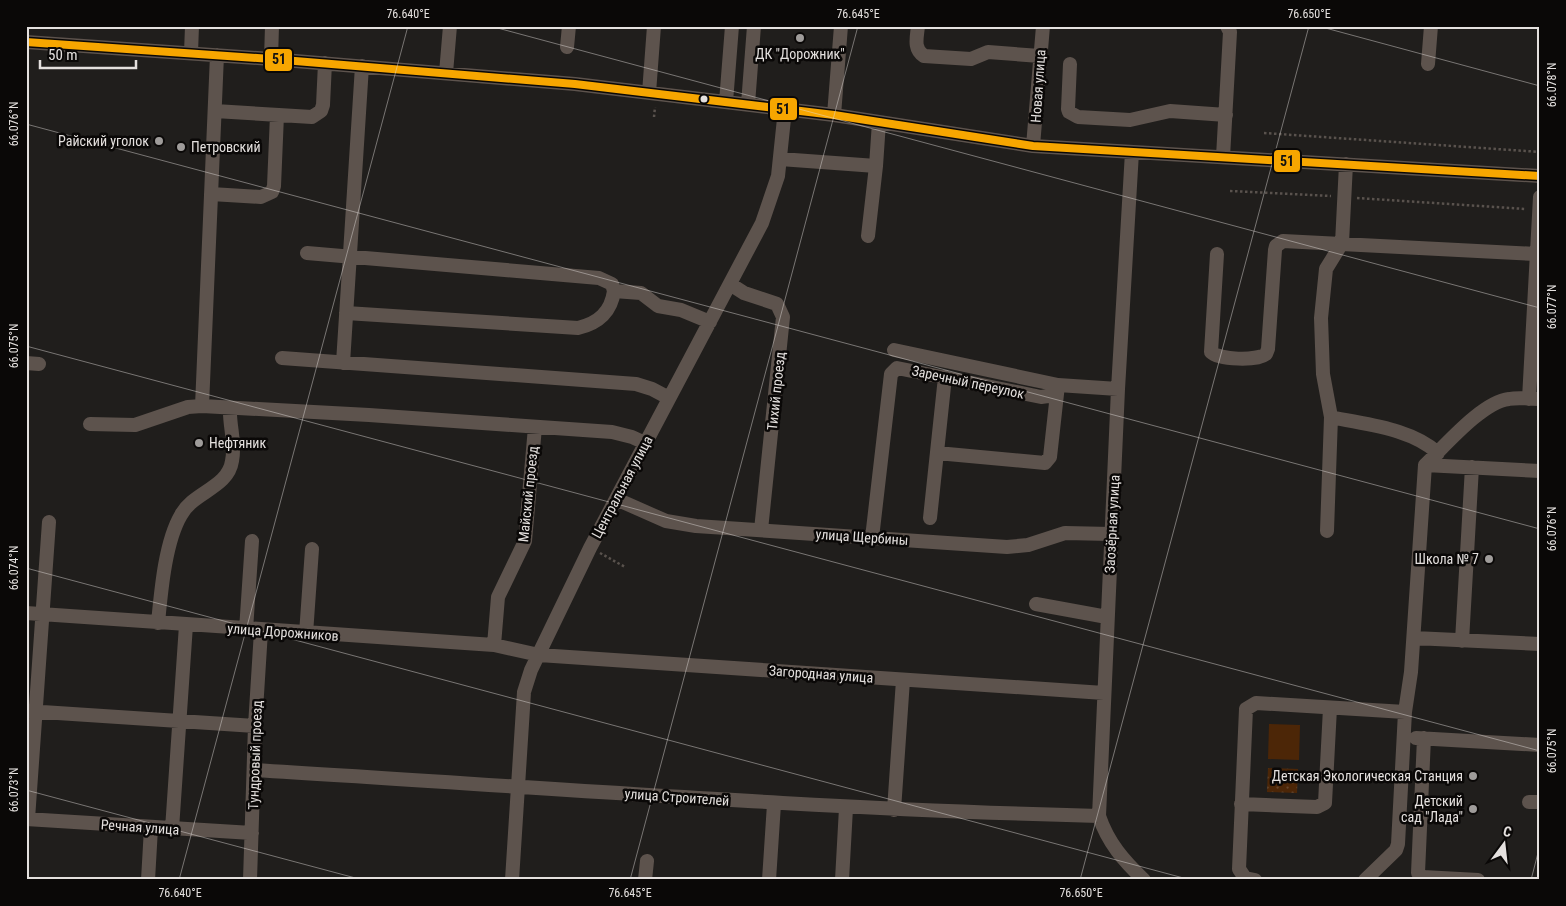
<svg xmlns="http://www.w3.org/2000/svg" width="1566" height="906" viewBox="0 0 1566 906" font-family="'Roboto Condensed',sans-serif">
  <style>
    .green { fill: #4c2607 }
    .park { fill: url(#park-dots) }
    .lines { fill: none; stroke-linecap: round; stroke-linejoin: round }
    .path { stroke: #59524d; stroke-width: 2.5; stroke-dasharray: 2.5 2.5; stroke-linecap: butt }
    .minor { stroke: #5d534d; stroke-width: 14 }
    .bus-1-casing { stroke: #0a0807; stroke-width: 11 }
    .bus-1 { stroke: #f7a600; stroke-width: 8 }
    .ticks { fill: none; stroke: #e4e0de; stroke-width: 1; stroke-opacity: 0.45 }
    .poi-dot { fill: #9f9c9a; stroke: #0a0807; stroke-width: 2 }
    .bus-dot { fill: #e4e0de; stroke: #0a0807; stroke-width: 2 }
    .labels { text-anchor: middle; stroke-width: 5; stroke-linejoin: round; paint-order: stroke }
    .poi-label { font-size: 14px; fill: #e4e0de; stroke: #0a0807; text-anchor: end }
    .street-label { font-size: 14px; fill: #e4e0de; stroke: #0a0807 }
    .line-badge { stroke: #0a0807; stroke-width: 2 }
    .pale-badge-label { font-size: 14px; text-anchor: middle; font-weight: bold; fill: #111 }
    .neatline { fill: none; stroke: #e4e0de; stroke-width: 2 }
    .ticks-label { font-size: 12px; text-anchor: middle; fill: #e4e0de }
  </style>
  <defs>
    <pattern id="park-dots" width="8" height="8" patternUnits="userSpaceOnUse" patternTransform="scale(1.25)"><rect width="8" height="8" fill="#4c2607"/><path d="M2 2h.1M6 6h.1" fill="none" stroke="#66452b" stroke-width="1.8" stroke-linecap="round"/></pattern>
  </defs>
  <rect width="100%" height="100%" fill="#201e1c"/>
  <!-- green -->
  <path class="green" d="M 1269,724 L 1300,725 L 1299,760 L 1268,759 Z"/>
  <!-- park -->
  <path class="park" d="M 1268,768 L 1298,769 L 1297,793 L 1267,792 Z"/>
  <g class="lines">
    <!-- path -->
    <path class="path" d="M 654,117 L 655,107
      M 1264,133 L 1540,152
      M 1230,191 L 1331,196
      M 1357,198 L 1526,209
      M 600,553 L 625,567"/>
    <!-- minor -->
    <path class="minor" d="M 918,26 C 917,37 913,49 924,56 L 971,59 L 988,52 L 1040,56
      M 26,42 L 271,59 L 575,84 L 834,115 L 1033,146 L 1540,176
      M 567,47 L 569,26
      M 191,53 L 192,26
      M 217,55 L 202,406 L 369,415 L 612,432 L 632,437 L 645,443
      M 271,59 L 272,26
      M 1070,64 L 1068,109 L 1069,112 L 1078,117 L 1130,120 L 1170,111 L 1226,115
      M 1428,64 L 1431,26
      M 446,73 L 450,26
      M 649,93 L 654,26
      M 726,102 L 732,26
      M 748,104 L 754,26
      M 215,111 L 312,117 L 321,111 L 323,105 L 325,63
      M 834,115 L 841,26
      M 1033,146 L 1043,26
      M 1132,152 L 1118,389 L 1099,816 C 1108,843 1124,861 1144,880
      M 1223,157 L 1230,32 L 1227,26
      M 780,159 L 876,166 L 868,236
      M 876,166 L 879,122
      M 211,194 L 261,197 L 272,192 L 274,186 L 277,115
      M 307,253 L 599,278 L 612,284 L 614,291
      M 1217,254 L 1211,352 C 1219,360 1257,361 1266,354 L 1268,349 L 1275,250 L 1276,246 L 1283,241 L 1536,254
      M 730,284 L 744,293 L 777,304 L 783,317 L 761,530
      M 346,313 L 578,328 C 599,323 611,312 614,291 L 641,293 L 658,306 L 681,310 L 710,322
      M 894,350 L 1058,385 L 1050,457 L 1045,463 L 937,453
      M 282,358 L 636,384 L 652,389 L 669,398
      M 26,363 L 39,364
      M 343,363 L 362,66
      M 1529,399 L 1540,197
      M 1331,417 C 1367,425 1410,428 1438,453
      M 90,424 L 135,425 L 188,407 L 202,406
      M 1425,465 C 1445,446 1482,402 1509,399 C 1519,397 1530,399 1540,399
      M 616,499 L 666,521 L 696,526 L 1007,547 L 1028,545 L 1065,533 L 1111,534
      M 930,518 L 945,377
      M 1327,531 L 1331,417 L 1323,374 L 1321,318 L 1326,269 L 1342,243 L 1346,164
      M 872,538 L 891,374 L 897,368 L 1041,397 L 1048,396 L 1058,385 L 1118,389
      M 1036,604 L 1107,617
      M 26,613 L 494,645 L 539,655 L 1104,693
      M 158,623 C 161,592 165,542 181,515 C 193,492 228,488 232,461 C 236,442 229,426 230,408
      M 246,630 L 252,541
      M 306,634 L 312,549
      M 1414,638 L 1540,644
      M 1462,641 L 1472,467
      M 494,645 L 498,597 L 525,541 L 535,427
      M 27,711 L 255,726
      M 1416,738 L 1540,745
      M 1424,738 L 1418,873 L 1423,877 L 1478,880
      M 254,770 C 536,787 817,809 1099,816
      M 1529,802 L 1540,802
      M 1241,804 L 1317,807 L 1325,803 L 1330,708
      M 894,810 L 903,680
      M 26,819 L 252,833
      M 28,819 L 49,522
      M 172,829 L 186,625
      M 148,880 L 151,828
      M 250,880 L 255,726 L 261,631
      M 512,880 L 523,708 L 524,692 L 531,670 L 590,548 L 762,223 L 778,176 L 785,109
      M 645,880 L 647,861
      M 769,880 L 774,804
      M 842,880 L 846,808
      M 1255,880 L 1245,878 L 1239,869 L 1246,709 L 1256,703 L 1405,712
      M 1365,880 L 1396,850 L 1398,844 L 1405,712 L 1411,672 L 1425,465 L 1540,471"/>
    <!-- bus-1 casing -->
    <g class="bus-1-casing">
      <path id="bus-1" d="M 26,42 L 271,59 L 575,84 L 834,115 L 1033,146 L 1540,176"/>
    </g>
    <!-- bus-1 -->
    <use href="#bus-1" class="bus-1"/>
  </g>
  <!-- ticks -->
  <path class="ticks" d="M 490,26 L 1540,308M 1318,26 L 1540,86M 26,124 L 1540,529M 26,346 L 1540,751M 26,568 L 1191,880M 26,790 L 363,880M 179,880 L 408,26M 630,880 L 858,26M 1080,880 L 1309,26M 1531,880 L 1540,845"/>
  <!-- markers -->
  <g class="poi-dot">
    <circle cx="800" cy="38" r="5"/>
    <circle cx="159" cy="141" r="5"/>
    <circle cx="181" cy="147" r="5"/>
    <circle cx="199" cy="443" r="5"/>
    <circle cx="1489" cy="559" r="5"/>
    <circle cx="1473" cy="776" r="5"/>
    <circle cx="1473" cy="809" r="5"/>
  </g>
  <circle class="bus-dot" cx="704" cy="99" r="4.5"/>
  <g class="labels">
    <!-- poi labels -->
    <g class="poi-label">
      <text x="800" y="59" text-anchor="middle">ДК "Дорожник"</text>
      <text x="149" y="146">Райский уголок</text>
      <text x="191" y="152" text-anchor="start">Петровский</text>
      <text x="209" y="448" text-anchor="start">Нефтяник</text>
      <text x="1479" y="564">Школа № 7</text>
      <text x="1463" y="781">Детская Экологическая Станция</text>
      <text x="1463" y="806">Детский<tspan x="1463" dy="16">сад "Лада"</tspan></text>
    </g>
    <!-- street labels -->
    <g class="street-label">
      <text transform="translate(1038 86) rotate(-86)" y="5">Новая улица</text>
      <text transform="translate(968 382) rotate(12)" y="5">Заречный переулок</text>
      <text transform="translate(776 391) rotate(-84)" y="5">Тихий проезд</text>
      <text transform="translate(622 487) rotate(-62)" y="5">Центральная улица</text>
      <text transform="translate(528 494) rotate(-84)" y="5">Майский проезд</text>
      <text transform="translate(1112 524) rotate(-87)" y="5">Заозёрная улица</text>
      <text transform="translate(862 537) rotate(4)" y="5">улица Щербины</text>
      <text transform="translate(283 632) rotate(4)" y="5">улица Дорожников</text>
      <text transform="translate(821 674) rotate(4)" y="5">Загородная улица</text>
      <text transform="translate(255 755) rotate(-88)" y="5">Тундровый проезд</text>
      <text transform="translate(677 797) rotate(4)" y="5">улица Строителей</text>
      <text transform="translate(140 827) rotate(4)" y="5">Речная улица</text>
    </g>
  </g>
  <g class="line-badge">
    <rect x="264" y="48" width="29" height="24" rx="5" fill="#f7a600"/>
    <rect x="769" y="97" width="29" height="24" rx="5" fill="#f7a600"/>
    <rect x="1273" y="149" width="28" height="24" rx="5" fill="#f7a600"/>
  </g>
  <g class="pale-badge-label">
    <text x="279" y="64">51</text>
    <text x="783" y="114">51</text>
    <text x="1287" y="166">51</text>
  </g>
  <!-- border -->
  <rect width="1566" height="906" fill="none" stroke="#0a0807" stroke-width="55"/>
  <!-- north arrow -->
  <g transform="translate(1504 844) rotate(15)" stroke="#0a0807" stroke-width="4" paint-order="stroke">
  <path d="M0-4L9 19L0 12L-9 19Z" fill="#e4e0de"/>
  <text y="-8" font-size="14" font-weight="bold" text-anchor="middle" fill="#e4e0de">С</text>
  </g>
  <!-- scale -->
  <path d="M40 60v8h96v-8" fill="none" stroke="#e4e0de" stroke-width="2.5"/>
  <text x="48" y="60" font-size="15" fill="#e4e0de" stroke="#0a0807" stroke-width="4" paint-order="stroke">50 m</text>
  <rect x="28" y="28" width="1510" height="850" class="neatline"/>
  <g class="ticks-label">
    <text x="408" y="18">76.640°E</text>
    <text x="858" y="18">76.645°E</text>
    <text x="1309" y="18">76.650°E</text>
    <text transform="translate(1552 85) rotate(-90)" y="4">66.078°N</text>
    <text transform="translate(14 124) rotate(-90)" y="4">66.076°N</text>
    <text transform="translate(1552 307) rotate(-90)" y="4">66.077°N</text>
    <text transform="translate(14 346) rotate(-90)" y="4">66.075°N</text>
    <text transform="translate(1552 529) rotate(-90)" y="4">66.076°N</text>
    <text transform="translate(14 568) rotate(-90)" y="4">66.074°N</text>
    <text transform="translate(1552 751) rotate(-90)" y="4">66.075°N</text>
    <text transform="translate(14 790) rotate(-90)" y="4">66.073°N</text>
    <text x="180" y="897">76.640°E</text>
    <text x="630" y="897">76.645°E</text>
    <text x="1081" y="897">76.650°E</text>
  </g>
</svg>
